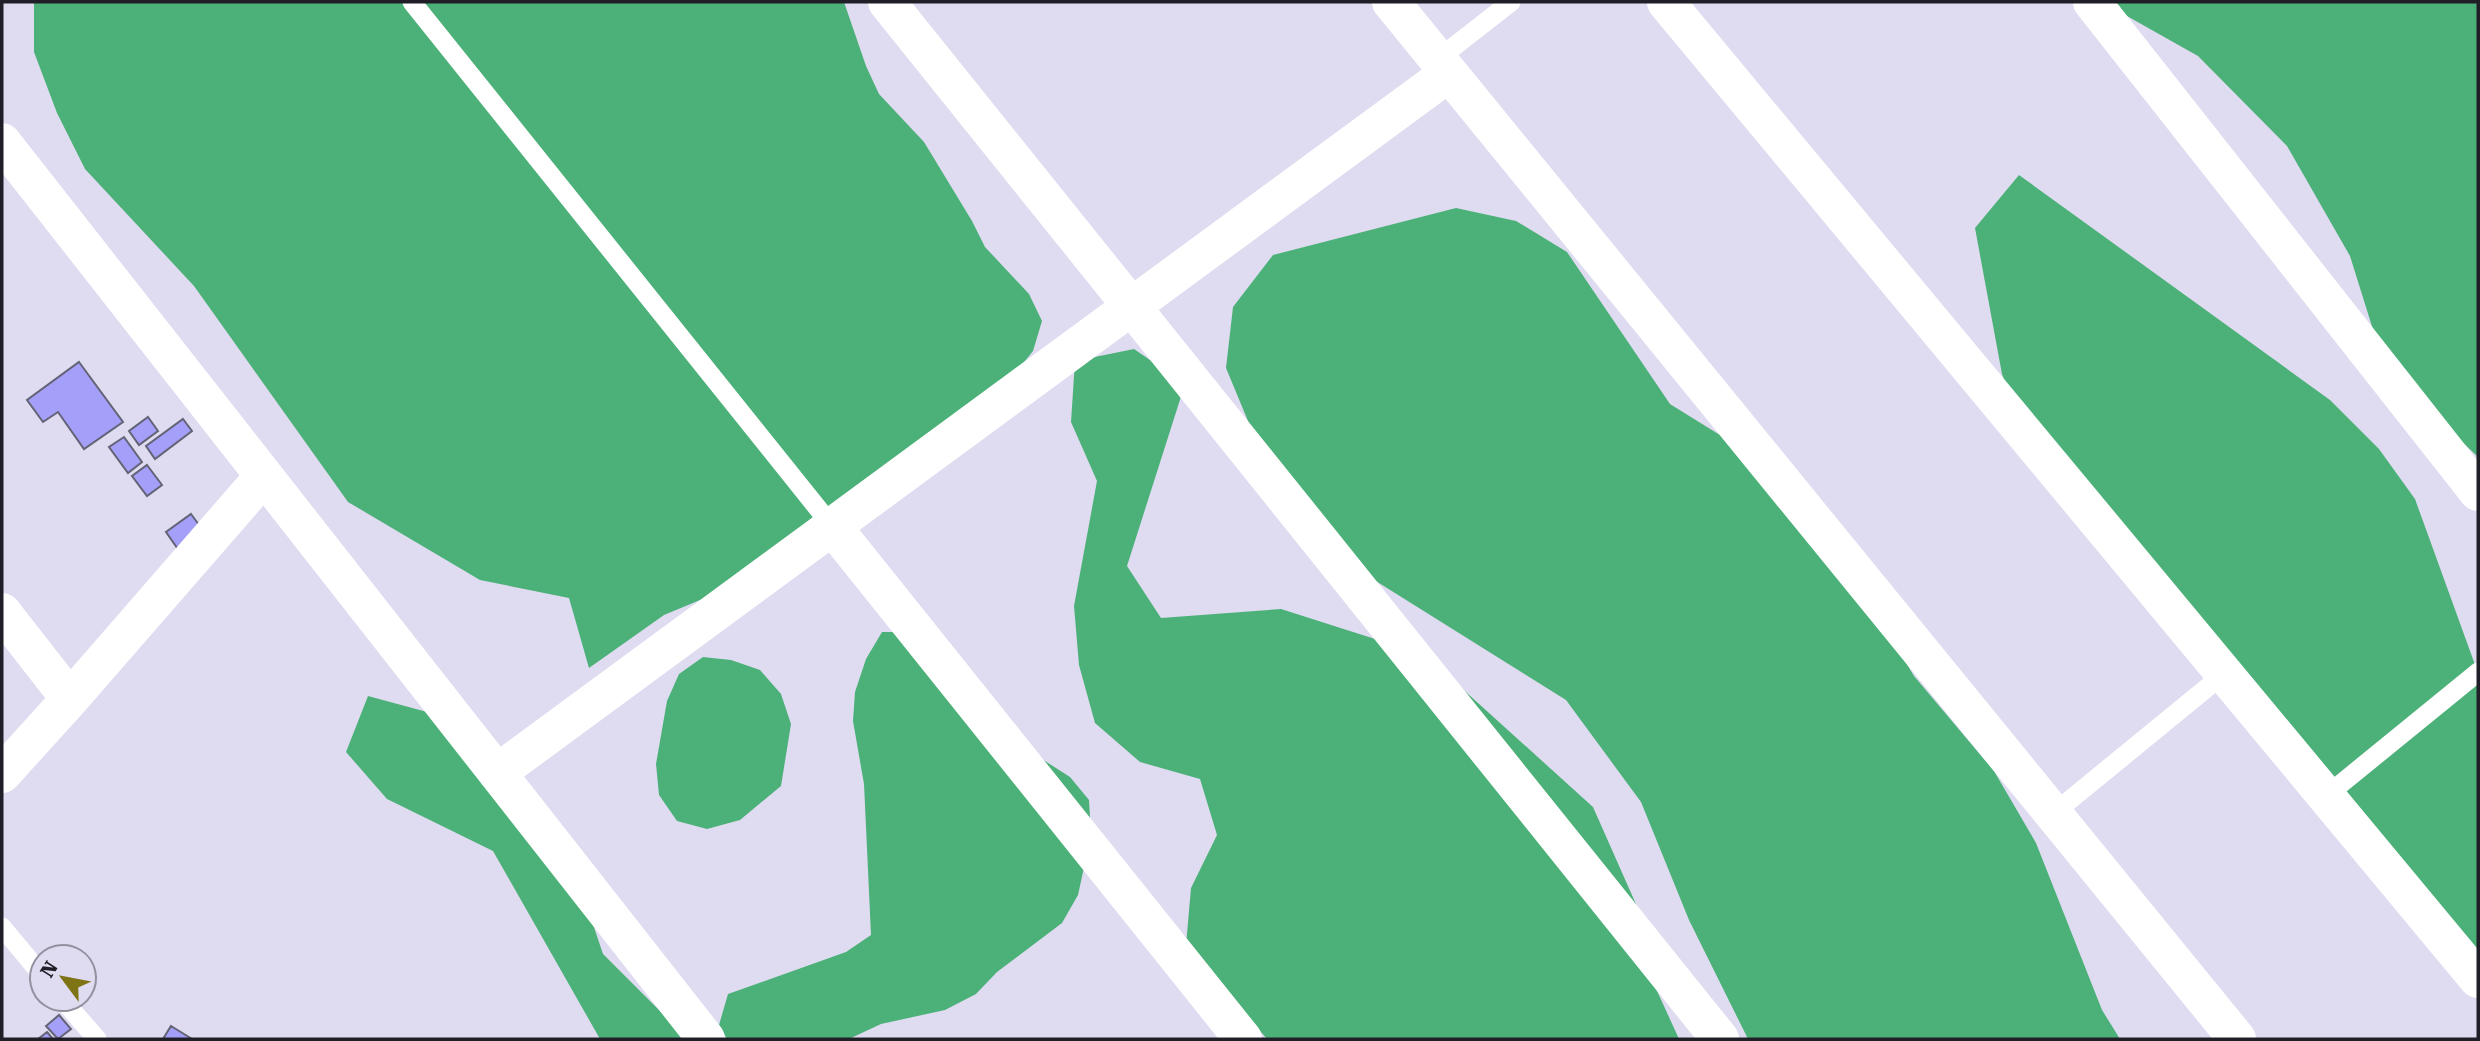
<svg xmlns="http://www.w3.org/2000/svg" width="2480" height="1041" viewBox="0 0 2480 1041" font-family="'Roboto Serif',serif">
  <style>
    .forest { fill: #4cb178 }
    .building { fill: #a4a0f9; stroke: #636376; stroke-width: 2 }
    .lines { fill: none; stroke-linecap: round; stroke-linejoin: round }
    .lane { stroke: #fff; stroke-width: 19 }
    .street { stroke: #fff; stroke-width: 38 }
  </style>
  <rect width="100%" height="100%" fill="#dfdbf1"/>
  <!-- forest -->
  <path class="forest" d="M 34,2 L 844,2 L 866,66 L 879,94 L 924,142 L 972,221 L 985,247 L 1029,294 L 1042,321 L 1033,351 L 996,398 L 780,567 L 664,615 L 589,668 L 569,598 L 480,580 L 348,502 L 194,286 L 85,169 L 57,113 L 34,52 Z
    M 2102,2 L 2478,2 L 2478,457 L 2385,368 L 2350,256 L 2287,146 L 2198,56 Z
    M 2019,175 L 2330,400 L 2379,449 L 2415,499 L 2478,673 L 2478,987 L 2023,429 L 2002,374 L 1975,228 Z
    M 1456,208 L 1516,221 L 1567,252 L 1670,404 L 1773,468 L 1817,514 L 1914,676 L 1994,771 L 2036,843 L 2102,1010 L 2120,1039 L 1748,1039 L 1689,920 L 1641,802 L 1566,700 L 1355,568 L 1275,486 L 1226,368 L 1233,307 L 1273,255 Z
    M 1134,349 L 1185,384 L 1127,566 L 1161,618 L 1281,609 L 1397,646 L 1457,684 L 1593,807 L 1643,920 L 1653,982 L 1679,1039 L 1267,1039 L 1186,945 L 1191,888 L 1217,835 L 1200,779 L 1140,762 L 1095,723 L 1079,665 L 1074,606 L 1097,481 L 1071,422 L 1075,361 Z
    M 882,632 L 912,632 L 1020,745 L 1070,777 L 1089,800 L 1091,835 L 1078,895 L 1062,923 L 997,972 L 976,994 L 945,1010 L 881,1024 L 849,1039 L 727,1039 L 719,1025 L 728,994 L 846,952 L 871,935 L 864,784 L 853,721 L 855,692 L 866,659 Z
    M 703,657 L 731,660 L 760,670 L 781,694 L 791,724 L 781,786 L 740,820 L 707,829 L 677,821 L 659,795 L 656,764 L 667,701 L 679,674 Z
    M 368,696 L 427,712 L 563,835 L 603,954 L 688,1039 L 600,1039 L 493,851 L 387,799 L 346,752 Z"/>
  <!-- building -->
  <path class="building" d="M 79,362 L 123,422 L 84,449 L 58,412 L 43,422 L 27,400 Z
    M 148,417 L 158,431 L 139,445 L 129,431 Z
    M 183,419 L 192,431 L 155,459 L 146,446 Z
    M 124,437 L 142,462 L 128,473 L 109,447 Z
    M 147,465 L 162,485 L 147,496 L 132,476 Z
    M 191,514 L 205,533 L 180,552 L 166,532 Z
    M 59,1015 L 71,1029 L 58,1039 L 46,1026 Z
    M 171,1026 L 192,1039 L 163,1039 Z
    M 47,1032 L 53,1039 L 38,1039 Z"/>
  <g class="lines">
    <!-- lane -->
    <path class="lane" d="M 412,2 L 832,526
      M 1438,59 L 1511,2
      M 2326,796 L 2478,672
      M 2054,813 L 2225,673
      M 2,927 L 42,975
      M 62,999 L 97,1039"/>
    <!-- street -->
    <path class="street" d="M 887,2 L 1720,1039
      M 1391,2 L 2237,1039
      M 1666,2 L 2478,979
      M 2092,2 L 2478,492
      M 2,142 L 706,1039
      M 832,526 L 1243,1039
      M 2,612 L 70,699
      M 497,773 L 1449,73
      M 2,774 L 70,699 L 264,476"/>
  </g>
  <!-- border -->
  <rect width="2480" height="1041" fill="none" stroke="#201f27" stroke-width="7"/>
  <!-- north arrow -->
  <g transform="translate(63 978) rotate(302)"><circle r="33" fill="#dfdbf1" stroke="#9390a0" stroke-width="2"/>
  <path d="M0-5L12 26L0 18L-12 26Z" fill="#7e7315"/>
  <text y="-10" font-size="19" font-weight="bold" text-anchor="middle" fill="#201f27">N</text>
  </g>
</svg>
